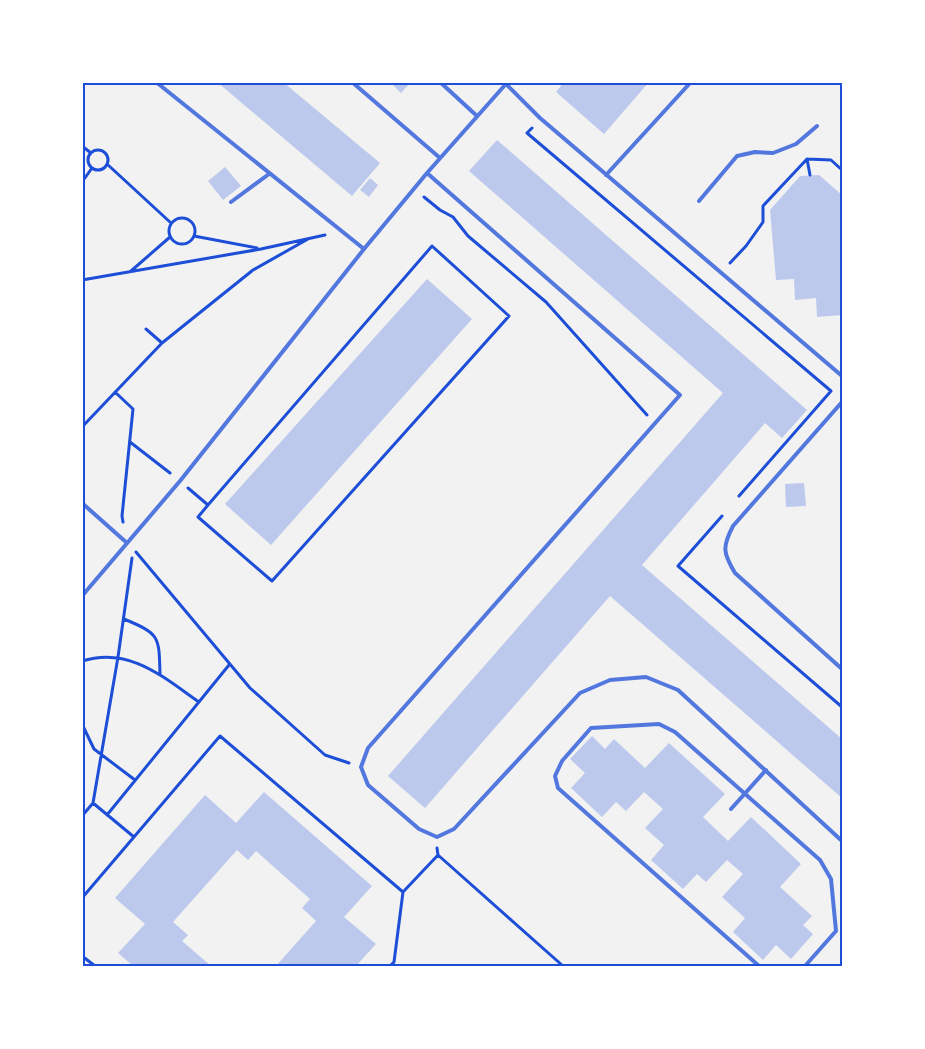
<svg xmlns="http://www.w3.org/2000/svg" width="925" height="1049" viewBox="0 0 925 1049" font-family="'PT Sans',sans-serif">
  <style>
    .building { fill: #bdc9ec }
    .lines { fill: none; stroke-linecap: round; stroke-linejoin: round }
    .path { stroke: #1d4ed8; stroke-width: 3 }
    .service { stroke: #5277de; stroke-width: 4 }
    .neatline { fill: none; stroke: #1d4ed8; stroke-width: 2 }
  </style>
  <rect width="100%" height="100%" fill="#f2f2f2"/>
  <!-- building -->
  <path class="building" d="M 217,82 L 283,82 L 380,163 L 352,196 Z
    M 393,82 L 411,82 L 401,93 L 392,84 Z
    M 564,82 L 649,82 L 604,134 L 556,92 Z
    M 497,140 L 807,410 L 782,438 L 765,423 L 642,565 L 842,739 L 842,798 L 610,596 L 425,808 L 388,776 L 723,393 L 469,171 Z
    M 225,167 L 241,186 L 223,200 L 208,181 Z
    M 819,175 L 842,195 L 842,315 L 817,317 L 816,298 L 795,300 L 794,279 L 776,280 L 770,210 L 800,176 Z
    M 370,178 L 378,185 L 369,197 L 360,190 Z
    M 427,279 L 472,319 L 271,545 L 225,504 Z
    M 804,483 L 806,506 L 786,507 L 785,484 Z
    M 592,736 L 605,749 L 614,739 L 645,768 L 669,743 L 725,794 L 703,817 L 728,841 L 751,817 L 801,864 L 780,887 L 812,916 L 803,925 L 813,934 L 791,959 L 776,945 L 763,960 L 733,932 L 745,918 L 722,897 L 743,874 L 727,860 L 706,882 L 697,874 L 683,889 L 651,860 L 664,845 L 645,828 L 663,809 L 644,792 L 626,811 L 616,802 L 602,817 L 571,788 L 585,773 L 570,759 Z
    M 264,792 L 372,886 L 344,917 L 376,944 L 356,966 L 276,966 L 316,921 L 302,908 L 310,899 L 256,851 L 248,860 L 237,850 L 173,922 L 188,935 L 182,941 L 211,966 L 133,966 L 118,953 L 145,924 L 115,898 L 205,795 L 236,823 Z"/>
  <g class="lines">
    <!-- path -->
    <path class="path" d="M 532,128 L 527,133 L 831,391 L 739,496
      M 82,146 L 91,153
      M88 160a10 10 0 1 1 20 0a10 10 0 1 1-20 0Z
      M 807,159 L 831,160 L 842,170
      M 807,159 L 810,175
      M 107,164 L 171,223
      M 82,182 L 92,168
      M 424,197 L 440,210 L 453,217 L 468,236 L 546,302 L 647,415
      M169 231a13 13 0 1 1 26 0a13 13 0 1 1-26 0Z
      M 194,236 L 257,248
      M 730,263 L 746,246 L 763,222 L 763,206 L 807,159
      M 131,271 L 170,237
      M 82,280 L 261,249 L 325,235
      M 146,329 L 162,343
      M 115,392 L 133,409 L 122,516 L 123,522
      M 82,427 L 162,343 L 253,270 L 308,239
      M 130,442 L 170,473
      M 188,488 L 208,505 L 432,246 L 509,316 L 272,581 L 198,517 L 208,505
      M 722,516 L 678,566 L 842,707
      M 136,552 L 250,688 L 325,755 L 349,763
      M 124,619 C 160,634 159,636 160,674
      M 82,661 C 129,646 163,677 199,702
      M 82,724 L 94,749 L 135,780
      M 93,803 L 118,657 L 132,558
      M 107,815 L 229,665
      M 82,816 L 93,803 L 134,837
      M 437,848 L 438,855 L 563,966
      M 403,892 L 438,855
      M 82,898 L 220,736 L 403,892 L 394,962 L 390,966
      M 82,956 L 95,966"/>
    <!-- service -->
    <path class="service" d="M 156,82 L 364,249
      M 352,82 L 440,158
      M 440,82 L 477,116
      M 504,82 L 540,118 L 842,376
      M 427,173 L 680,395 L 368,748 L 361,767 L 368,785 L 419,829 L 437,837 L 454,829 L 580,693 L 610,680 L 646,677 L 678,690 L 842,841
      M 606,175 L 691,82
      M 699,201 L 737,156 L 755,152 L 773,153 L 796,144 L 817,126
      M 231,202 L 269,174
      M 842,402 L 733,526 C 722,547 723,553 735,573 L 842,669
      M 82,503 L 127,543
      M 82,596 L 180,481 L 364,249 L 427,173 L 505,85
      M 731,809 L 766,770
      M 759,966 L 558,788 L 555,776 L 562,761 L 591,728 L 659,724 L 675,732 L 820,860 L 831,879 L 836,931 L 805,966"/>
  </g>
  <!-- border -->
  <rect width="925" height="1049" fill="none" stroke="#ffffff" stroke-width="168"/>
  <rect x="84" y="84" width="757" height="881" class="neatline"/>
</svg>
